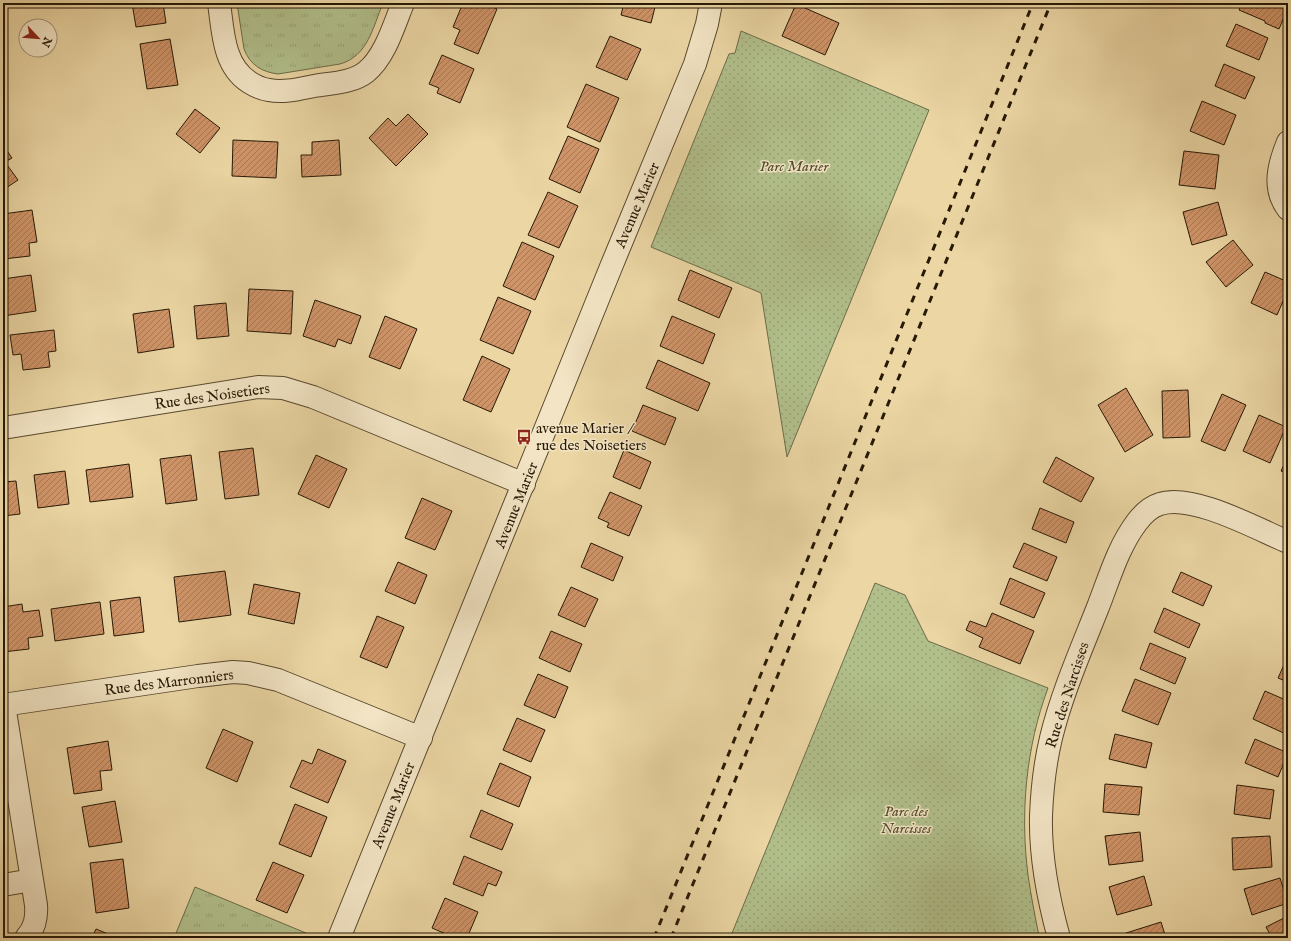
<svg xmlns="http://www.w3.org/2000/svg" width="1291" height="941" viewBox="0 0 1291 941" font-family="'IM FELL English',serif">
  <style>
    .grass { fill: url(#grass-tufts); stroke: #6c6c48 }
    .park { fill: url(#park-dots); stroke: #6c6c48 }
    .building { fill: url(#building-hatch); stroke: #271905 }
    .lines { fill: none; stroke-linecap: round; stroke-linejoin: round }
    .minor-casing { stroke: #58482d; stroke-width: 24 }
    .tertiary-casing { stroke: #58482d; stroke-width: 24 }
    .minor { stroke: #f2e4c4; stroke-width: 22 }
    .tertiary { stroke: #f2e4c4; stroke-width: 22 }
    .rail { stroke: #271905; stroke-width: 3; stroke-dasharray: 7 7; stroke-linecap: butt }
    .labels { text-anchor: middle; stroke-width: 3; stroke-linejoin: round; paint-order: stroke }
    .park-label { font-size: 15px; font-style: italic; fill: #504b2d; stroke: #f2e4c4 }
    .street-label { font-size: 15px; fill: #271905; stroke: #f2e4c4 }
    .poi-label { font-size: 15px; fill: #271905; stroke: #f2e4c4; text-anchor: start }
  </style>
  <defs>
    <pattern id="grass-tufts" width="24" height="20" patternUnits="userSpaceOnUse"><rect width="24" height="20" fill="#b1bf8b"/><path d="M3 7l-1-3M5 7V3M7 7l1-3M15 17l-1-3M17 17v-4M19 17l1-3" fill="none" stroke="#98a476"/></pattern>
    <pattern id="park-dots" width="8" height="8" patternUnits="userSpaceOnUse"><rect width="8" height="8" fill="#b1bf8b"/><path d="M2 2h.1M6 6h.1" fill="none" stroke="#98a476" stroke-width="1.8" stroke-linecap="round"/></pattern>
    <pattern id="building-hatch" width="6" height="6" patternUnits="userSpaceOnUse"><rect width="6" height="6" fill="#cf9468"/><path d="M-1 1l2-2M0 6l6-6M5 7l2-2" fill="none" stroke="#a87854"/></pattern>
  </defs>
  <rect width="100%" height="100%" fill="#ebd6a4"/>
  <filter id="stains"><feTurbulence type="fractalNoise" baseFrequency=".005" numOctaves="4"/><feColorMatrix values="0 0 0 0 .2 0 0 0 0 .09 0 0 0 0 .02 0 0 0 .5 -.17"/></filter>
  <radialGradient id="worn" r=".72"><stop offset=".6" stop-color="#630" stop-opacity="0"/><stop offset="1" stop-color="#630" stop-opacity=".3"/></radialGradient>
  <!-- grass -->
  <path class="grass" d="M 237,3 L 383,3 C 373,27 368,56 340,64 L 278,74 C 262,72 250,65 244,49 Z
    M 195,887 L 318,938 L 174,938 Z"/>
  <!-- park -->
  <path class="park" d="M 741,31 L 929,110 L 787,457 L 761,293 L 651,247 L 729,54 L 735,53 Z
    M 875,583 L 905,595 L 928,641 L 1048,688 C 1026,747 1020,813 1028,875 C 1031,896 1035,916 1039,936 L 1035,938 L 730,938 Z"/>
  <!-- building -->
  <path class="building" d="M 132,3 L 163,3 L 166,23 L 136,27 Z
    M 463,3 L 484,3 L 497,9 L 478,54 L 454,44 L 460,30 L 453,27 Z
    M 624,3 L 656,3 L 651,23 L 621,15 Z
    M 1242,3 L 1287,3 L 1288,4 L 1288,8 L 1279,29 L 1265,23 L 1265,21 L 1239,10 Z
    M 796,4 L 839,23 L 825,55 L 782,36 Z
    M 1236,24 L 1268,38 L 1259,60 L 1226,46 Z
    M 610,36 L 641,49 L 627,80 L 596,67 Z
    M 170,39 L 178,85 L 147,89 L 140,44 Z
    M 442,55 L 474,69 L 460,103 L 437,93 L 439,88 L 429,84 Z
    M 1224,64 L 1255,77 L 1245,99 L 1215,86 Z
    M 586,84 L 619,98 L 600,142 L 567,127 Z
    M 1202,101 L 1236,115 L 1224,145 L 1190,131 Z
    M 195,109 L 220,128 L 200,153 L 176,134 Z
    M 408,114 L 428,134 L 396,166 L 369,138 L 388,118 L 396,126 Z
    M 568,136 L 599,149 L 580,193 L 549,179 Z
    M 233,140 L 278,142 L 276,178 L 232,176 Z
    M 339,140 L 341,175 L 302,177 L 301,155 L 312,155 L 312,142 Z
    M 3,145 L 12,158 L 5,162 L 18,180 L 3,190 Z
    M 1184,151 L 1219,155 L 1215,189 L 1179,185 Z
    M 548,192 L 578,206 L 559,248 L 528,235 Z
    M 1218,202 L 1227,235 L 1192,245 L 1183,212 Z
    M 32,210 L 37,242 L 29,243 L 30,256 L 3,259 L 3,214 Z
    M 1233,240 L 1253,265 L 1226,287 L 1206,262 Z
    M 522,242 L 554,256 L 535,300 L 503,286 Z
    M 690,270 L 732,288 L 719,318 L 678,300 Z
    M 1265,272 L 1288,282 L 1288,290 L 1277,315 L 1251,303 Z
    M 31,275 L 36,311 L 3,316 L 3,279 Z
    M 249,289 L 293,291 L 291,334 L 247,331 Z
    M 498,297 L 531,311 L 513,354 L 480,340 Z
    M 315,300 L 361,316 L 351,344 L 338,339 L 335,347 L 303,336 Z
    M 226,303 L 229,336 L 197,339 L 194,306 Z
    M 169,309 L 174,347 L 138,353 L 133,314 Z
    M 385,316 L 417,329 L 400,369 L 369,357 Z
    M 672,316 L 715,334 L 703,364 L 660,346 Z
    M 54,330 L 56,351 L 48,352 L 50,367 L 23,370 L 21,354 L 13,355 L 10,335 Z
    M 482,356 L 510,369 L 491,412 L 463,400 Z
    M 658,360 L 710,383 L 698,411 L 646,388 Z
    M 1126,388 L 1153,435 L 1125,452 L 1098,405 Z
    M 1188,390 L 1190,437 L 1163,438 L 1162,391 Z
    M 1222,394 L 1246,405 L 1225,451 L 1201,441 Z
    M 643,405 L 676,418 L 665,445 L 632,431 Z
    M 1259,415 L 1286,427 L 1270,463 L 1243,451 Z
    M 253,448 L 259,495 L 225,499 L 219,452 Z
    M 624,450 L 651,462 L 640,489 L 613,477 Z
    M 191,455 L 197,500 L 166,504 L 160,459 Z
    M 316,455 L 347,469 L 329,508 L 298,494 Z
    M 1288,456 L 1288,474 L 1281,471 Z
    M 1056,457 L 1094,478 L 1081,502 L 1043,482 Z
    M 129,464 L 133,497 L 90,502 L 86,470 Z
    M 65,471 L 69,504 L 38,508 L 34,475 Z
    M 16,481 L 20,514 L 3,516 L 3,482 Z
    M 610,492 L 642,506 L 629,536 L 607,527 L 609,523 L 598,518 Z
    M 422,498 L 452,511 L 435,550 L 405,538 Z
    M 1040,508 L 1074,522 L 1066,543 L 1032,529 Z
    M 591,543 L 623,557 L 613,581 L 581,567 Z
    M 1024,543 L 1057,557 L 1047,581 L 1013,567 Z
    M 398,562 L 427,575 L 415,604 L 385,591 Z
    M 225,571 L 231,615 L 179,622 L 174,577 Z
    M 1181,572 L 1212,586 L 1203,606 L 1172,592 Z
    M 1010,578 L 1045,593 L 1034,618 L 1000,604 Z
    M 254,584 L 300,593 L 294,624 L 248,614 Z
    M 571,587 L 598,599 L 585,627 L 558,615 Z
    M 140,597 L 144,632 L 114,636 L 110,601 Z
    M 100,602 L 104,634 L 55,641 L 51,609 Z
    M 22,604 L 23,612 L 39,610 L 43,636 L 28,638 L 29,649 L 3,652 L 3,607 Z
    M 1164,608 L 1200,624 L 1189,648 L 1154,632 Z
    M 992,613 L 1034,631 L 1020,664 L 979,647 L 983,638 L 966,630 L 970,621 L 986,627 Z
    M 377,616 L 404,627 L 387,668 L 360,657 Z
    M 551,631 L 582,644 L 570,672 L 539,658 Z
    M 1150,643 L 1186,658 L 1175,684 L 1140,669 Z
    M 1288,656 L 1288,682 L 1278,678 Z
    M 538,674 L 568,687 L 555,718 L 524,705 Z
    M 1135,679 L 1171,693 L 1158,725 L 1122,711 Z
    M 1265,691 L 1288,701 L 1288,735 L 1253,719 Z
    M 517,718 L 545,730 L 531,762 L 503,750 Z
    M 223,729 L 253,742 L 237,782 L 206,768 Z
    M 1115,734 L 1152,743 L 1146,768 L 1109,759 Z
    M 1255,739 L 1288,753 L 1278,777 L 1245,763 Z
    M 108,741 L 112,770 L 100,771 L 102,790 L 74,794 L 67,748 Z
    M 318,749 L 346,761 L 328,803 L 290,787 L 302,760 L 312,764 Z
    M 500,763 L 531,777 L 519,807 L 487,794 Z
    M 1105,784 L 1142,787 L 1139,815 L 1103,812 Z
    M 1237,785 L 1274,790 L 1270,819 L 1234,814 Z
    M 115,801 L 122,842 L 89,847 L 82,807 Z
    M 295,804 L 327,817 L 311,857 L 279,844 Z
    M 481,810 L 513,824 L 502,850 L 470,837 Z
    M 1140,832 L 1143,861 L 1109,865 L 1105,836 Z
    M 1270,836 L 1272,867 L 1233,870 L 1232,838 Z
    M 464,856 L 502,872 L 496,886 L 488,883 L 483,896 L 453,884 Z
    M 123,859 L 129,908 L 96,913 L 90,863 Z
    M 273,862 L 304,875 L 287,913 L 256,900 Z
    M 1144,876 L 1152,905 L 1117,915 L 1109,887 Z
    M 1280,878 L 1288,903 L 1252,915 L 1244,889 Z
    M 445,898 L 478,912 L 467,938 L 455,938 L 432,928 Z
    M 1288,916 L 1288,938 L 1272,938 L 1266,927 Z
    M 1161,922 L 1166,938 L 1125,938 L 1123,934 Z
    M 96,929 L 118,938 L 92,938 Z"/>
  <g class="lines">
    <!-- minor casing -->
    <g class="minor-casing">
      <path id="minor" d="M 219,3 C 223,31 223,65 249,82 C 255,86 262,89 269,90 C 283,93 299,89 314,86 C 331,83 352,83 366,72 C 385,57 394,25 403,3
        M 1288,142 C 1279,164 1272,188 1288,209
        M 3,428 L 258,387 L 283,388 L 313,397 L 524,484
        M 3,705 L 198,676 L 233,672 L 248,673 L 278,680 L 421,738
        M 4,705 L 36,905 C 37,918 35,928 26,938
        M 3,885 L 32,880
        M 1059,938 C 1048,898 1040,857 1041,816 C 1042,790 1045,763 1051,738 C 1062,693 1081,650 1098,607 C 1109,579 1118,547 1137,522 C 1143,514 1150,507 1160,504 C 1192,493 1257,529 1288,542"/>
    </g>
    <!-- tertiary casing -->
    <g class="tertiary-casing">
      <path id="tertiary" d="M 339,938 L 611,267 L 695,64 L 707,24 L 711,3"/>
    </g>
    <!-- minor -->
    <use href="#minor" class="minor"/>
    <!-- tertiary -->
    <use href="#tertiary" class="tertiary"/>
    <!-- rail -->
    <path class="rail" d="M 654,938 L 1033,3
      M 671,938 L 1051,3"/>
  </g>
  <!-- icons -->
  <defs>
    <g id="bus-bare" transform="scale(1.2)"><path d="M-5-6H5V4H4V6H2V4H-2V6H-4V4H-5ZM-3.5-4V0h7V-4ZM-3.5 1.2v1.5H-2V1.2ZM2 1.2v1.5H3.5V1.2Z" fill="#8f2418" stroke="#f2e4c4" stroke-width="2.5" paint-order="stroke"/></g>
  </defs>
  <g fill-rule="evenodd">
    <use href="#bus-bare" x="524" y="437"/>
  </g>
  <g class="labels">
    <!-- park labels -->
    <g class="park-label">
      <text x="794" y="171">Parc Marier</text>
      <text x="906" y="816">Parc des<tspan x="906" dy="17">Narcisses</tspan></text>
    </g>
    <!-- street labels -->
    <g class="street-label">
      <text transform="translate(637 205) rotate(-67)" y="5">Avenue Marier</text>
      <text transform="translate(212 396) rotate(-8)" y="5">Rue des Noisetiers</text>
      <text transform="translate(516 505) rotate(-68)" y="5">Avenue Marier</text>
      <text transform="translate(169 682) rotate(-7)" y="5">Rue des Marronniers</text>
      <text transform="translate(1067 695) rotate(-72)" y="5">Rue des Narcisses</text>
      <text transform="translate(393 805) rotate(-68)" y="5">Avenue Marier</text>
    </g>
    <!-- poi labels -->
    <g class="poi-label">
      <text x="536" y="433">avenue Marier /<tspan x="536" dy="17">rue des Noisetiers</tspan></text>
    </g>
  </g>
  <!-- margin -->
  <rect width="1291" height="941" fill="none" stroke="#ebd6a4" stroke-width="16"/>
  <rect x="4" y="4" width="1283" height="933" fill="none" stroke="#271905" stroke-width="2"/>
  <rect x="8" y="8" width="1275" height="925" fill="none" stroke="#271905"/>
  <!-- north arrow -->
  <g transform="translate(38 38) rotate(116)"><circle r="19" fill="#f2e4c4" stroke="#a19378"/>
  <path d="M0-3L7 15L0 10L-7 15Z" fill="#8f2418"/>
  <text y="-6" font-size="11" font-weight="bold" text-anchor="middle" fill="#271905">N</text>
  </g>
  <rect width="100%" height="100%" filter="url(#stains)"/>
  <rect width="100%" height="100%" fill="url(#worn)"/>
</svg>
